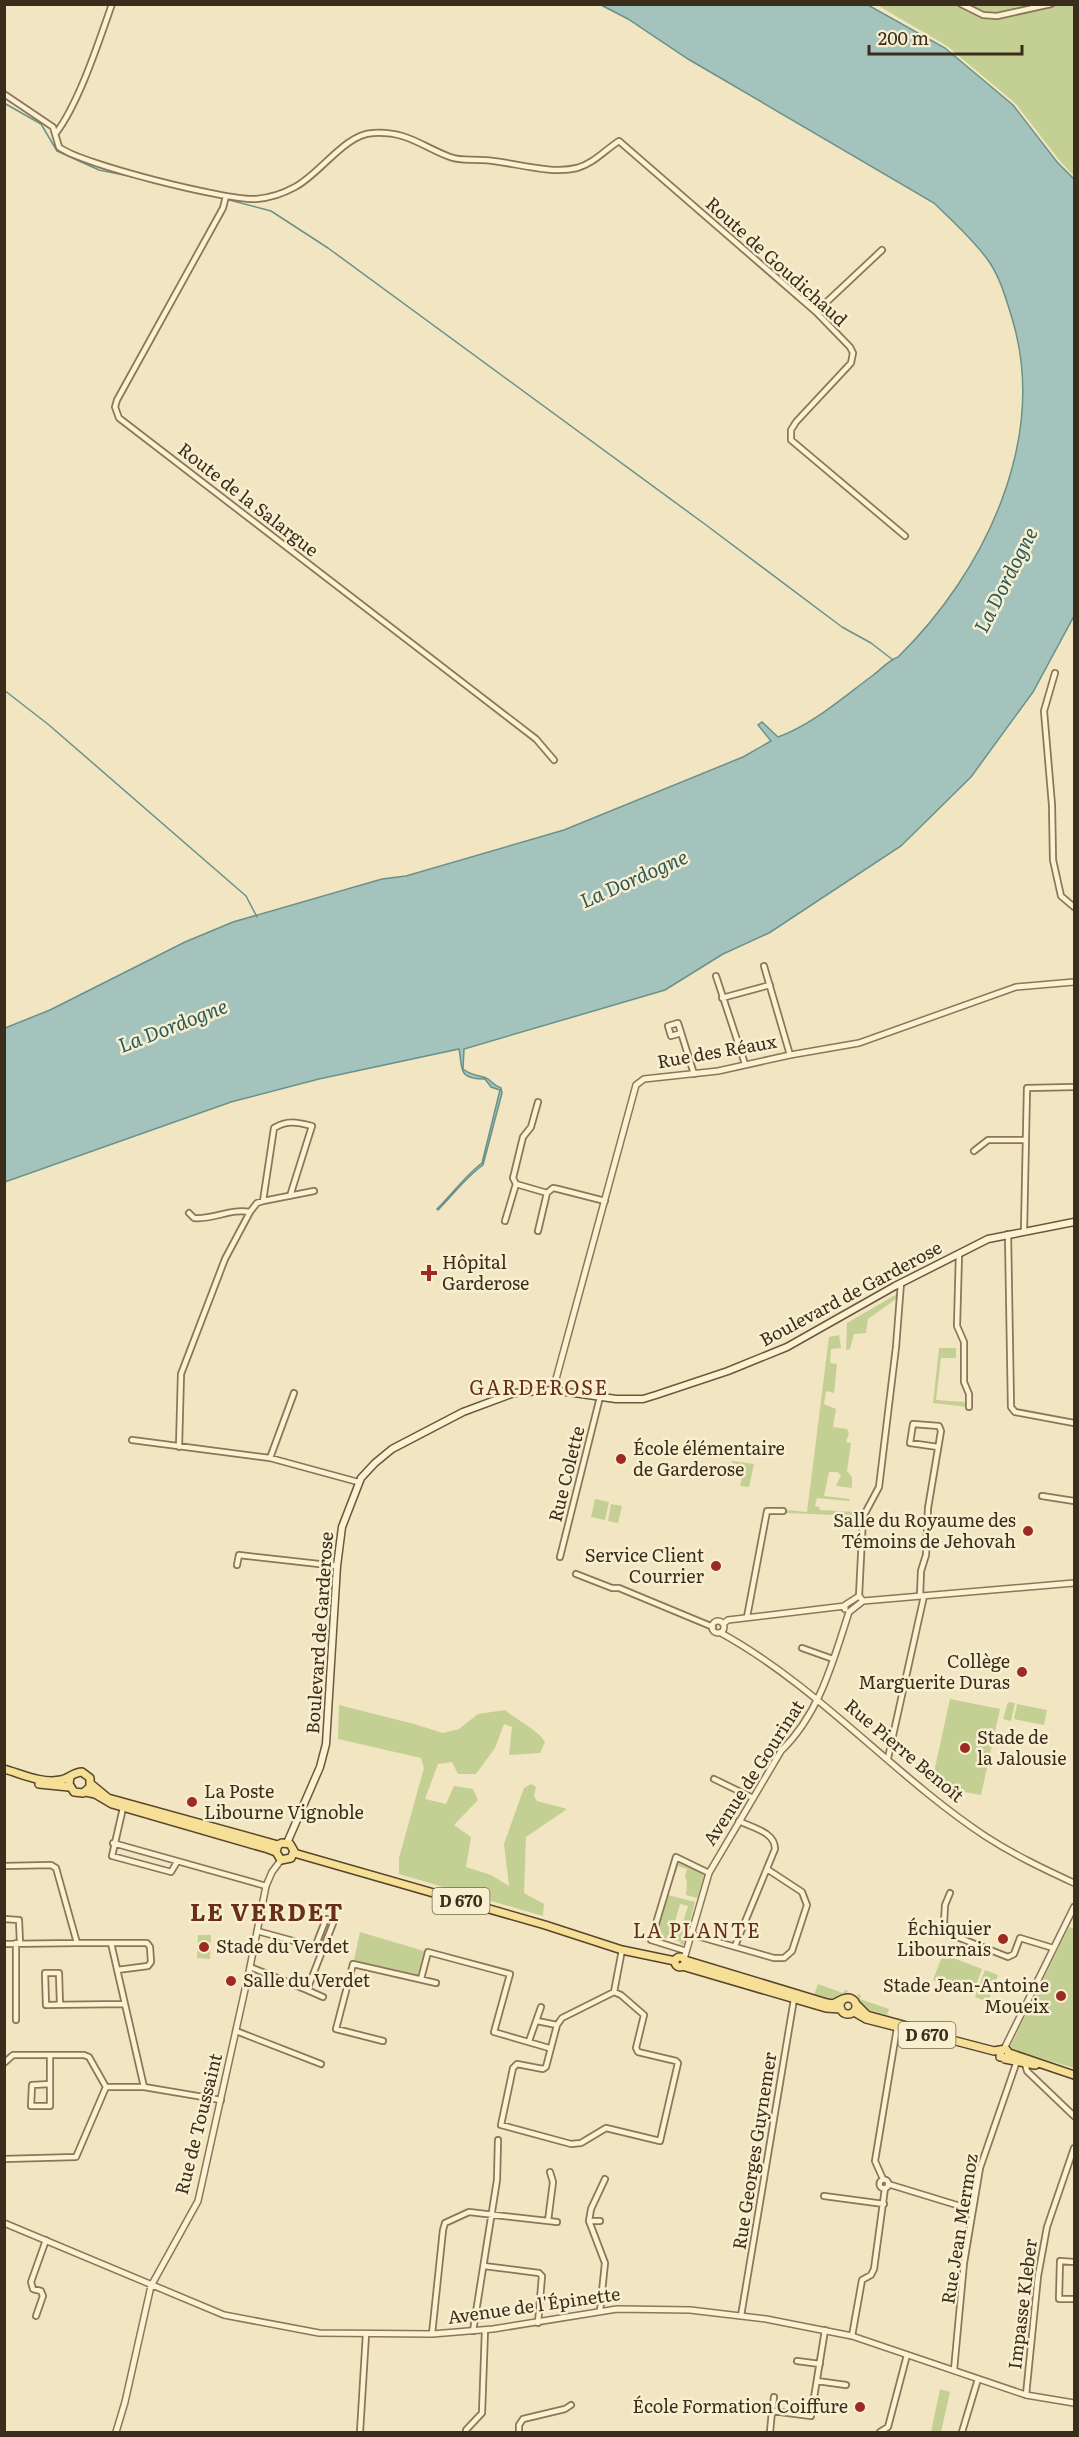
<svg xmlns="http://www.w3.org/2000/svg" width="1079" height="2437" viewBox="0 0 1079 2437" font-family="Literata,serif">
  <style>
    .green { fill: #c4cf94; fill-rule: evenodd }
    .water { fill: #a4c3bc; stroke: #6a918a; stroke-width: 1.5 }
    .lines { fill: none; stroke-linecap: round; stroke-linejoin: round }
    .stream { stroke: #6a918a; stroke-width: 1.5 }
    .minor-casing { stroke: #8b7657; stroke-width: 8 }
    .tertiary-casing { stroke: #8b7657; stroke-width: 8 }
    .secondary-casing { stroke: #6d573a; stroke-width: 9 }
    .primary-casing { stroke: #59442c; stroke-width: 10 }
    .minor { stroke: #fbf2d4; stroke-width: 4.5 }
    .tertiary { stroke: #fbf2d4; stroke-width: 5 }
    .secondary { stroke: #fbf2d4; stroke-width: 6 }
    .primary { stroke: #f6df96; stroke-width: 7 }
    .poi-dot { fill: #9e2b23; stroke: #f8efd1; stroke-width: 2 }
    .labels { text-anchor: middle; stroke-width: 5; stroke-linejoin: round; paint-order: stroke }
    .shield { fill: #f8efd1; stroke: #736752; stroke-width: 1.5 }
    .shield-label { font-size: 16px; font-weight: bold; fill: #3a2d1c }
    .street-label { font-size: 18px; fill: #3a2d1c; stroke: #f8efd1 }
    .poi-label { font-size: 18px; fill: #3a2d1c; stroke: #f8efd1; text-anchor: start }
    .water-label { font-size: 20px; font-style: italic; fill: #2b5a5b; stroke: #f8efd1 }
    .neighbourhood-label { font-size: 20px; letter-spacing: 1.5px; fill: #692f19; stroke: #f8efd1 }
    .district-label { font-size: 24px; font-weight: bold; letter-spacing: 1.5px; fill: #692f19; stroke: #f8efd1 }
  </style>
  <rect width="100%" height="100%" fill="#f1e6c1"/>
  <!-- green -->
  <path class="green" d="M 877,5 L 1074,5 L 1074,176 L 1060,161 L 1015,103 L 947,46 Z
    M 897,1294 L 896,1299 L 868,1319 L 866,1333 L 854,1334 L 850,1349 L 846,1350 L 847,1323 Z
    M 839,1335 L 841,1348 L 831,1349 L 830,1363 L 837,1364 L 834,1393 L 826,1391 L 824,1404 L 836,1409 L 833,1427 L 847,1429 L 849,1433 L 846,1442 L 851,1443 L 847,1471 L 852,1477 L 852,1488 L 836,1486 L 841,1475 L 837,1472 L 829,1472 L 824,1496 L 850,1499 L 849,1501 L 817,1498 L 815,1506 L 819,1507 L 820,1510 L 857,1512 L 858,1516 L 787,1513 L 787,1510 L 807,1512 L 829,1337 Z
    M 939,1348 L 956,1348 L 956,1358 L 941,1358 L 936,1400 L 964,1402 L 967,1407 L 933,1403 Z
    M 732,1461 L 754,1464 L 749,1487 L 740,1486 L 745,1466 L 732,1463 Z
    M 595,1499 L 609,1502 L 605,1520 L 591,1517 Z
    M 611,1504 L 622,1506 L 618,1523 L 608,1521 Z
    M 950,1699 L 1000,1709 L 981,1795 L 931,1786 Z
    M 1008,1702 L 1015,1703 L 1011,1721 L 1003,1719 Z
    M 1017,1704 L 1047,1710 L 1044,1725 L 1014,1719 Z
    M 339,1705 L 414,1724 L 443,1733 L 459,1729 L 478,1714 L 505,1710 C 517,1721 536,1728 545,1742 L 540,1753 L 509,1755 L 512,1727 L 504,1724 L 495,1748 L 476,1774 L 458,1774 L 452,1762 L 438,1764 L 425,1799 L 446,1804 L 454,1786 L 473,1789 L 478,1800 L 454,1825 L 471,1837 L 466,1867 L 491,1875 L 509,1886 L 504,1844 L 524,1788 L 531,1784 L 536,1787 L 534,1796 L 537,1801 L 567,1809 L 526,1837 L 524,1893 L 544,1904 L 543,1916 L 399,1874 L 399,1858 L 424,1768 L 421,1758 L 338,1739 Z
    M 680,1861 L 702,1872 L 704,1876 L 697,1898 L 686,1895 L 687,1881 L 685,1876 L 687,1869 L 678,1866 L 668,1895 L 695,1902 L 684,1945 L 680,1944 L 681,1942 L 665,1938 L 661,1941 L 654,1935 L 676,1862 ZM 680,1904 L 688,1906 L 679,1935 L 672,1932 Z
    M 1069,1927 L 1074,1929 L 1074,2068 L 1012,2050 L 1011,2045 Z
    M 360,1932 L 424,1951 L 418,1975 L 354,1960 Z
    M 198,1935 L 211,1935 L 210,1959 L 197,1958 Z
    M 943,1954 L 982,1969 L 972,1995 L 933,1980 Z
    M 985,1970 L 998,1975 L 988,2002 L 975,1997 Z
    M 818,1984 L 843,1993 L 845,1990 L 849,1991 L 834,2001 L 814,1995 Z
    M 857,1994 L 861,1995 L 860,1999 L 889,2009 L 887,2015 L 863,2008 Z
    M 940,2389 L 950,2392 L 941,2432 L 931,2432 Z"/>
  <!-- water -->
  <path class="water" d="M 601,5 L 868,5 L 945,48 L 1013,105 L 1057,162 L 1074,179 L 1074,616 L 1033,692 L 971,777 L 901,846 L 769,933 L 723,954 L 665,990 L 464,1049 L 463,1069 C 473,1077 482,1075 488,1079 C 493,1083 495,1086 501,1088 L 502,1093 L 483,1165 C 466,1177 453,1195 438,1210 L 437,1209 C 452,1194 466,1175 482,1163 L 500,1090 L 491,1087 L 485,1079 C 457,1079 463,1069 459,1049 L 319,1079 L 231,1102 L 5,1182 L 5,1028 L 50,1010 L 185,942 L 233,922 L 382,879 L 406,876 L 564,830 L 743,757 L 771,741 L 758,725 L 762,722 L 778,737 C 812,725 842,698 872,676 C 881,670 887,661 898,657 C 984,573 1049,440 1012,318 C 1006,299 1001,280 990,263 C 975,241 953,222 934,203 L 688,59 L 628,19 Z"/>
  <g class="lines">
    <!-- stream -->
    <path class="stream" d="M 4,103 L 41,124 L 57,151 L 99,170 L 139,178
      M 214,196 L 271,211 L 328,248 L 706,525 L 842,627 L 871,643 L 893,660
      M 4,690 L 49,725 L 246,896 L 257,917"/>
    <!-- minor casing -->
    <g class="minor-casing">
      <path id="minor" d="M 961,4 L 983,15 L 997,16 L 1051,4
        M 4,94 L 53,127 L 59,147 C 80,164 228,201 256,199 C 270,198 284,193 295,187 C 320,174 345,134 373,133 C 407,131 421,146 450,157 C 460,161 471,159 482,160 C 510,161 549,175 577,168 C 593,164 605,150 619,141 L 816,312 L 850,347 L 853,353 L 851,363 L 796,422 L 791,430 L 791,440 L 905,536
        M 56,133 C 79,103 99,41 112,4
        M 226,196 L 223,208 L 117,400 L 115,407 L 119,418 L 536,739 L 554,760
        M 816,312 L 882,250
        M 1055,673 L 1044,711 L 1052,805 L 1053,860 L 1061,896 L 1074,907
        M 764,966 L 790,1055
        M 716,976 L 745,1064
        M 722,998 L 770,985
        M 681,1033 L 671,1036 L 668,1026 L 678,1023 L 694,1074
        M 974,1151 L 988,1140 L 1026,1140
        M 516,1184 L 513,1178 L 523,1137 L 531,1127 L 538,1102
        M 263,1201 L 274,1128 C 287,1120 297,1122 312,1126 L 290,1196
        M 250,1212 L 257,1203 L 263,1201 L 314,1191
        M 505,1221 L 516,1184 L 547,1193 L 553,1188 L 558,1189 L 605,1201
        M 538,1231 L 547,1193
        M 1024,1231 L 1027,1088 L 1074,1087
        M 1008,1234 L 1011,1407 L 1015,1412 L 1074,1423
        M 959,1254 L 957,1326 L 964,1342 L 964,1382 L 969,1394 L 969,1407
        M 132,1440 L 270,1458 L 358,1482
        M 179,1447 L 181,1374 L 225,1259 L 250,1212 C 231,1208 213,1220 194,1218 L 189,1213
        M 270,1458 L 294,1393
        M 1042,1496 L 1074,1501
        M 560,1557 L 600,1397
        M 237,1565 L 239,1555 L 337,1566
        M 576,1574 L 612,1588 L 619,1588 L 713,1627
        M 859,1596 L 863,1517 L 879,1487 L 896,1347 L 901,1283
        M 920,1596 L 921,1571 L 926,1555 L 928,1508 L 941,1431 L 939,1426 L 913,1424 L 910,1443 L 938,1447
        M 747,1617 L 767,1511 L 783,1511
        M 802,1648 L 833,1659
        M 888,1758 L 924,1596
        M 714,1779 L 753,1798
        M 123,1808 L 112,1856 L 171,1872 L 177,1862
        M 113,1843 L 266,1886
        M 4,1866 L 51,1865 L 56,1868 L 77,1943 L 111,1943 L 144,2087
        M 950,1893 L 945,1905 L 944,1923 L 952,1935 L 1008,1957 L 1014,1954 L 1020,1938 L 1053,1948
        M 4,1919 L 19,1920 L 20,1943
        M 690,1934 L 774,1958 L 784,1958 L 792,1951 L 807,1905 L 802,1892 L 767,1869
        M 16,1943 L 16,2020
        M 111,1943 L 147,1943 L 150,1947 L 151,1962 L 148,1966 L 117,1970
        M 4,1944 L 77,1943
        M 735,1946 L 775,1849 C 775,1832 753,1828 739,1821
        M 315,1947 L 326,1919 L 334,1921 L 323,1949
        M 686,1951 L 651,1940 L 676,1857 L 709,1873
        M 250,1967 L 307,1990 L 323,1949 L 257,1931
        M 421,1979 L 428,1952 L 510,1974 L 494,2032 L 549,2048
        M 307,1990 L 323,1997
        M 614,1992 L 621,1995 L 644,2015 L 636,2048 L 638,2052 L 676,2061 L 678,2063 L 660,2141 L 606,2128 L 581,2143 L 571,2144 L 501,2125 L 513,2068 L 517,2064 L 543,2069 L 546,2067 L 557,2025 L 562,2018 L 614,1992 L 622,1950
        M 60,2005 L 59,1973 L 45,1973 L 46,2005 L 124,2004
        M 537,2021 L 557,2025
        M 236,2031 L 321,2064
        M 383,2041 L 336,2029 L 353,1964 L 436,1983
        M 529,2041 L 541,2007
        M 50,2055 L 50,2106 L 31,2106 L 32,2085 L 50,2084
        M 4,2063 L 13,2055 L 84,2055 L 89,2057 L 106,2087 L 144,2087 L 221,2100
        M 1025,2064 L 1027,2071 L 1074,2116
        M 4,2159 L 76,2157 L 106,2087
        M 883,2179 L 875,2161 L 897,2028
        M879.5 2184a4.5 4.5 0 1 1 9 0a4.5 4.5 0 1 1-9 0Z
        M 888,2184 L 973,2210
        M 824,2196 L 884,2204
        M 548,2221 L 553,2182 L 550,2172
        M 589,2221 L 600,2221
        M 1074,2262 L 1060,2261 L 1059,2299 L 1074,2299
        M 484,2266 L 539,2273 L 542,2276 L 538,2323
        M 600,2311 L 605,2263 L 589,2221 L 591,2209 L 605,2179
        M 36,2316 L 43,2296 L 41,2291 L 33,2289 L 31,2282 L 46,2240
        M 741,2316 L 794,1999 L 792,1997
        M 473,2331 L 497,2180 L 498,2140
        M 432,2334 L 443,2230 L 445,2223 L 469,2212 L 557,2222
        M 852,2336 L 862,2280 L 871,2275 L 874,2269 L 885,2188
        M 797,2361 L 820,2364
        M 954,2370 L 964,2263 L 980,2168 L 1017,2061
        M 817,2381 L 846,2385
        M 1026,2395 L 1038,2276 L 1047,2227 L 1074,2148
        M 772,2411 L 774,2397
        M 360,2432 L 366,2334
        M 466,2432 L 466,2430 L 482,2413 L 485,2330
        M 519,2432 L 519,2425 L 523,2419 L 565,2409 L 571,2405
        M 770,2432 L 772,2411 L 811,2416 L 825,2330
        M 880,2432 L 888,2427 L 907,2355
        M 962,2432 L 978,2379"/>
    </g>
    <!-- tertiary casing -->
    <g class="tertiary-casing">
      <path id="tertiary" d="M 553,1390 L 636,1085 L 644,1079 L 718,1071 L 790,1055 L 859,1043 L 1016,987 L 1074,982
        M 845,1609 L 845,1605 L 859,1596 L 863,1601
        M712 1627a6 6 0 1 1 12 0a6 6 0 1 1-12 0Z
        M 723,1624 L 728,1620 L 845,1606
        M 721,1633 C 819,1687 893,1775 985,1836 C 1014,1855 1044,1869 1074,1883
        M 684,1959 L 709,1873 L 781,1751 C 820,1713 833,1661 849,1612 L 863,1601 L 1074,1583
        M 1004,2049 L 1074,1907
        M 4,2223 L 224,2315 L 319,2333 L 432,2334 L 493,2329 L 617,2309 L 690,2310 L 766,2319 L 852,2336 L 1026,2395 L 1074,2403
        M 116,2432 L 125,2402 L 151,2286 L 198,2201 L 250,1967 L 266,1886 L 272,1872 L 281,1860"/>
    </g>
    <!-- secondary casing -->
    <g class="secondary-casing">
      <path id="secondary" d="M 287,1843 L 320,1767 L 326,1744 L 337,1566 L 342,1527 L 361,1478 L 375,1463 L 392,1449 L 463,1412 L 514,1393 L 553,1390 L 616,1399 L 643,1399 L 656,1395 L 728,1371 L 787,1347 L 895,1286 L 988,1239 L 1074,1222"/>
    </g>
    <!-- primary casing -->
    <g class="primary-casing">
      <path id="primary" d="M 4,1769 C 22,1774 42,1784 61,1780 C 69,1779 73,1772 82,1772 L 90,1778 L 90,1787 L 83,1793 L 74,1792 L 69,1784 L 70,1777
        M 39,1784 L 69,1787
        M 91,1784 L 108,1798 L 278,1845
        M 86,1792 L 95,1794 L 112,1804 L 268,1849 L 276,1852 L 281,1860 L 291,1858 L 294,1851 L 290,1844 L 282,1843 L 278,1845 L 276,1852
        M 294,1853 L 545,1925 L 622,1950 L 675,1961
        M675 1962a5 5 0 1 1 10 0a5 5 0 1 1-10 0Z
        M 685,1960 L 827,2003 L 833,2004 L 843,1999
        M 682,1966 L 826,2008 L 841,2009
        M840 2006a8 8 0 1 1 16 0a8 8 0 1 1-16 0Z
        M 857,2005 L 867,2015 L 947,2037 L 952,2040 L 994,2051 L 1006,2049 L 1009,2053 L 1007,2058 L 1000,2057 L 1001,2050
        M 854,2012 L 866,2019 L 913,2031
        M 1009,2053 L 1074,2075
        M 1005,2059 L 1035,2065"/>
    </g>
    <!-- minor -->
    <use href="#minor" class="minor"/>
    <!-- tertiary -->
    <use href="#tertiary" class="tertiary"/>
    <!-- secondary -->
    <use href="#secondary" class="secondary"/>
    <!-- primary -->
    <use href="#primary" class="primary"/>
  </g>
  <!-- markers -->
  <g class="poi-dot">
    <path d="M426 1264h6v6h6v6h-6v6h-6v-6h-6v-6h6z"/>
    <circle cx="621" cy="1459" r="6"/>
    <circle cx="1028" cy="1531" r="6"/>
    <circle cx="716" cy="1566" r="6"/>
    <circle cx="1022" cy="1672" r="6"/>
    <circle cx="965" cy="1748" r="6"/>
    <circle cx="192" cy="1802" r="6"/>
    <circle cx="1003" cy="1939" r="6"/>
    <circle cx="204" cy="1947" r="6"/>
    <circle cx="231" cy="1981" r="6"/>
    <circle cx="1061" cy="1996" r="6"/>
    <circle cx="860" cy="2407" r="6"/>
  </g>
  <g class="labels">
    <!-- shield labels -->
    <g class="shield">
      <rect x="432.5" y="1888" width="57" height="26" rx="4.5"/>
      <rect x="898.5" y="2022" width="57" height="26" rx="4.5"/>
    </g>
    <g class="shield-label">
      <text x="461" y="1907">D 670</text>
      <text x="927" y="2041">D 670</text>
    </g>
    <!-- street labels -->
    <g class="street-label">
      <text transform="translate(776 262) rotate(42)" y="6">Route de Goudichaud</text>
      <text transform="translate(248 500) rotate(38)" y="6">Route de la Salargue</text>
      <text transform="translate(717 1052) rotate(-10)" y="6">Rue des Réaux</text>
      <text transform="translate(851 1294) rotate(-28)" y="6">Boulevard de Garderose</text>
      <text transform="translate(567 1474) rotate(-76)" y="6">Rue Colette</text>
      <text transform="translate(320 1633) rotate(-86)" y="6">Boulevard de Garderose</text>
      <text transform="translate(904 1751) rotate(40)" y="6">Rue Pierre Benoît</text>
      <text transform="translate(754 1773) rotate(-57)" y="6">Avenue de Gourinat</text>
      <text transform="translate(199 2124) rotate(-76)" y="6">Rue de Toussaint</text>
      <text transform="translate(755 2151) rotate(-81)" y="6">Rue Georges Guynemer</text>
      <text transform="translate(960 2229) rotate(-81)" y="6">Rue Jean Mermoz</text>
      <text transform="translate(1023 2304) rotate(-83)" y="6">Impasse Kleber</text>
      <text transform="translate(534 2306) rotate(-8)" y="6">Avenue de l'Épinette</text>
    </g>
    <!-- poi labels -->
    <g class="poi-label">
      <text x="442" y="1269">Hôpital<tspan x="442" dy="21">Garderose</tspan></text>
      <text x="633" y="1455">École élémentaire<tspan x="633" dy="21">de Garderose</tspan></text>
      <text x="1016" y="1527" text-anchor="end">Salle du Royaume des<tspan x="1016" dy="21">Témoins de Jehovah</tspan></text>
      <text x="704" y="1562" text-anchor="end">Service Client<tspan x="704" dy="21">Courrier</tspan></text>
      <text x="1010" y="1668" text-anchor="end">Collège<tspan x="1010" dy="21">Marguerite Duras</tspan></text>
      <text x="977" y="1744">Stade de<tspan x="977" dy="21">la Jalousie</tspan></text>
      <text x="204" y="1798">La Poste<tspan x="204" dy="21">Libourne Vignoble</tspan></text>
      <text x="991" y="1935" text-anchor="end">Échiquier<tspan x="991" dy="21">Libournais</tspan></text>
      <text x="216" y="1953">Stade du Verdet</text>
      <text x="243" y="1987">Salle du Verdet</text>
      <text x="1049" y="1992" text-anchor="end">Stade Jean-Antoine<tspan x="1049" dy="21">Moueix</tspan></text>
      <text x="848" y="2413" text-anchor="end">École Formation Coiffure</text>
    </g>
    <!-- water labels -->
    <g class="water-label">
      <text transform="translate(1006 580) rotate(-63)" y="7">La Dordogne</text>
      <text transform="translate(634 879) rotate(-24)" y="7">La Dordogne</text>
      <text transform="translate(173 1026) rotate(-21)" y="7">La Dordogne</text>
    </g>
    <!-- neighbourhood labels -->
    <g class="neighbourhood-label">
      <text x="539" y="1395">GARDEROSE</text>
      <text x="697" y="1938">LA PLANTE</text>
    </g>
    <!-- district labels -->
    <g class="district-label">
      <text x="267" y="1921">LE VERDET</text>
    </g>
  </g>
  <!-- border -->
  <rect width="1079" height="2437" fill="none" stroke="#3a2d1c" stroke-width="12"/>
  <!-- scale -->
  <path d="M869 45v9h153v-9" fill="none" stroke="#3a2d1c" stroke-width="3"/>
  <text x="878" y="45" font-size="18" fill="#3a2d1c" stroke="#f8efd1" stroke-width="4.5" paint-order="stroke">200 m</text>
</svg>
